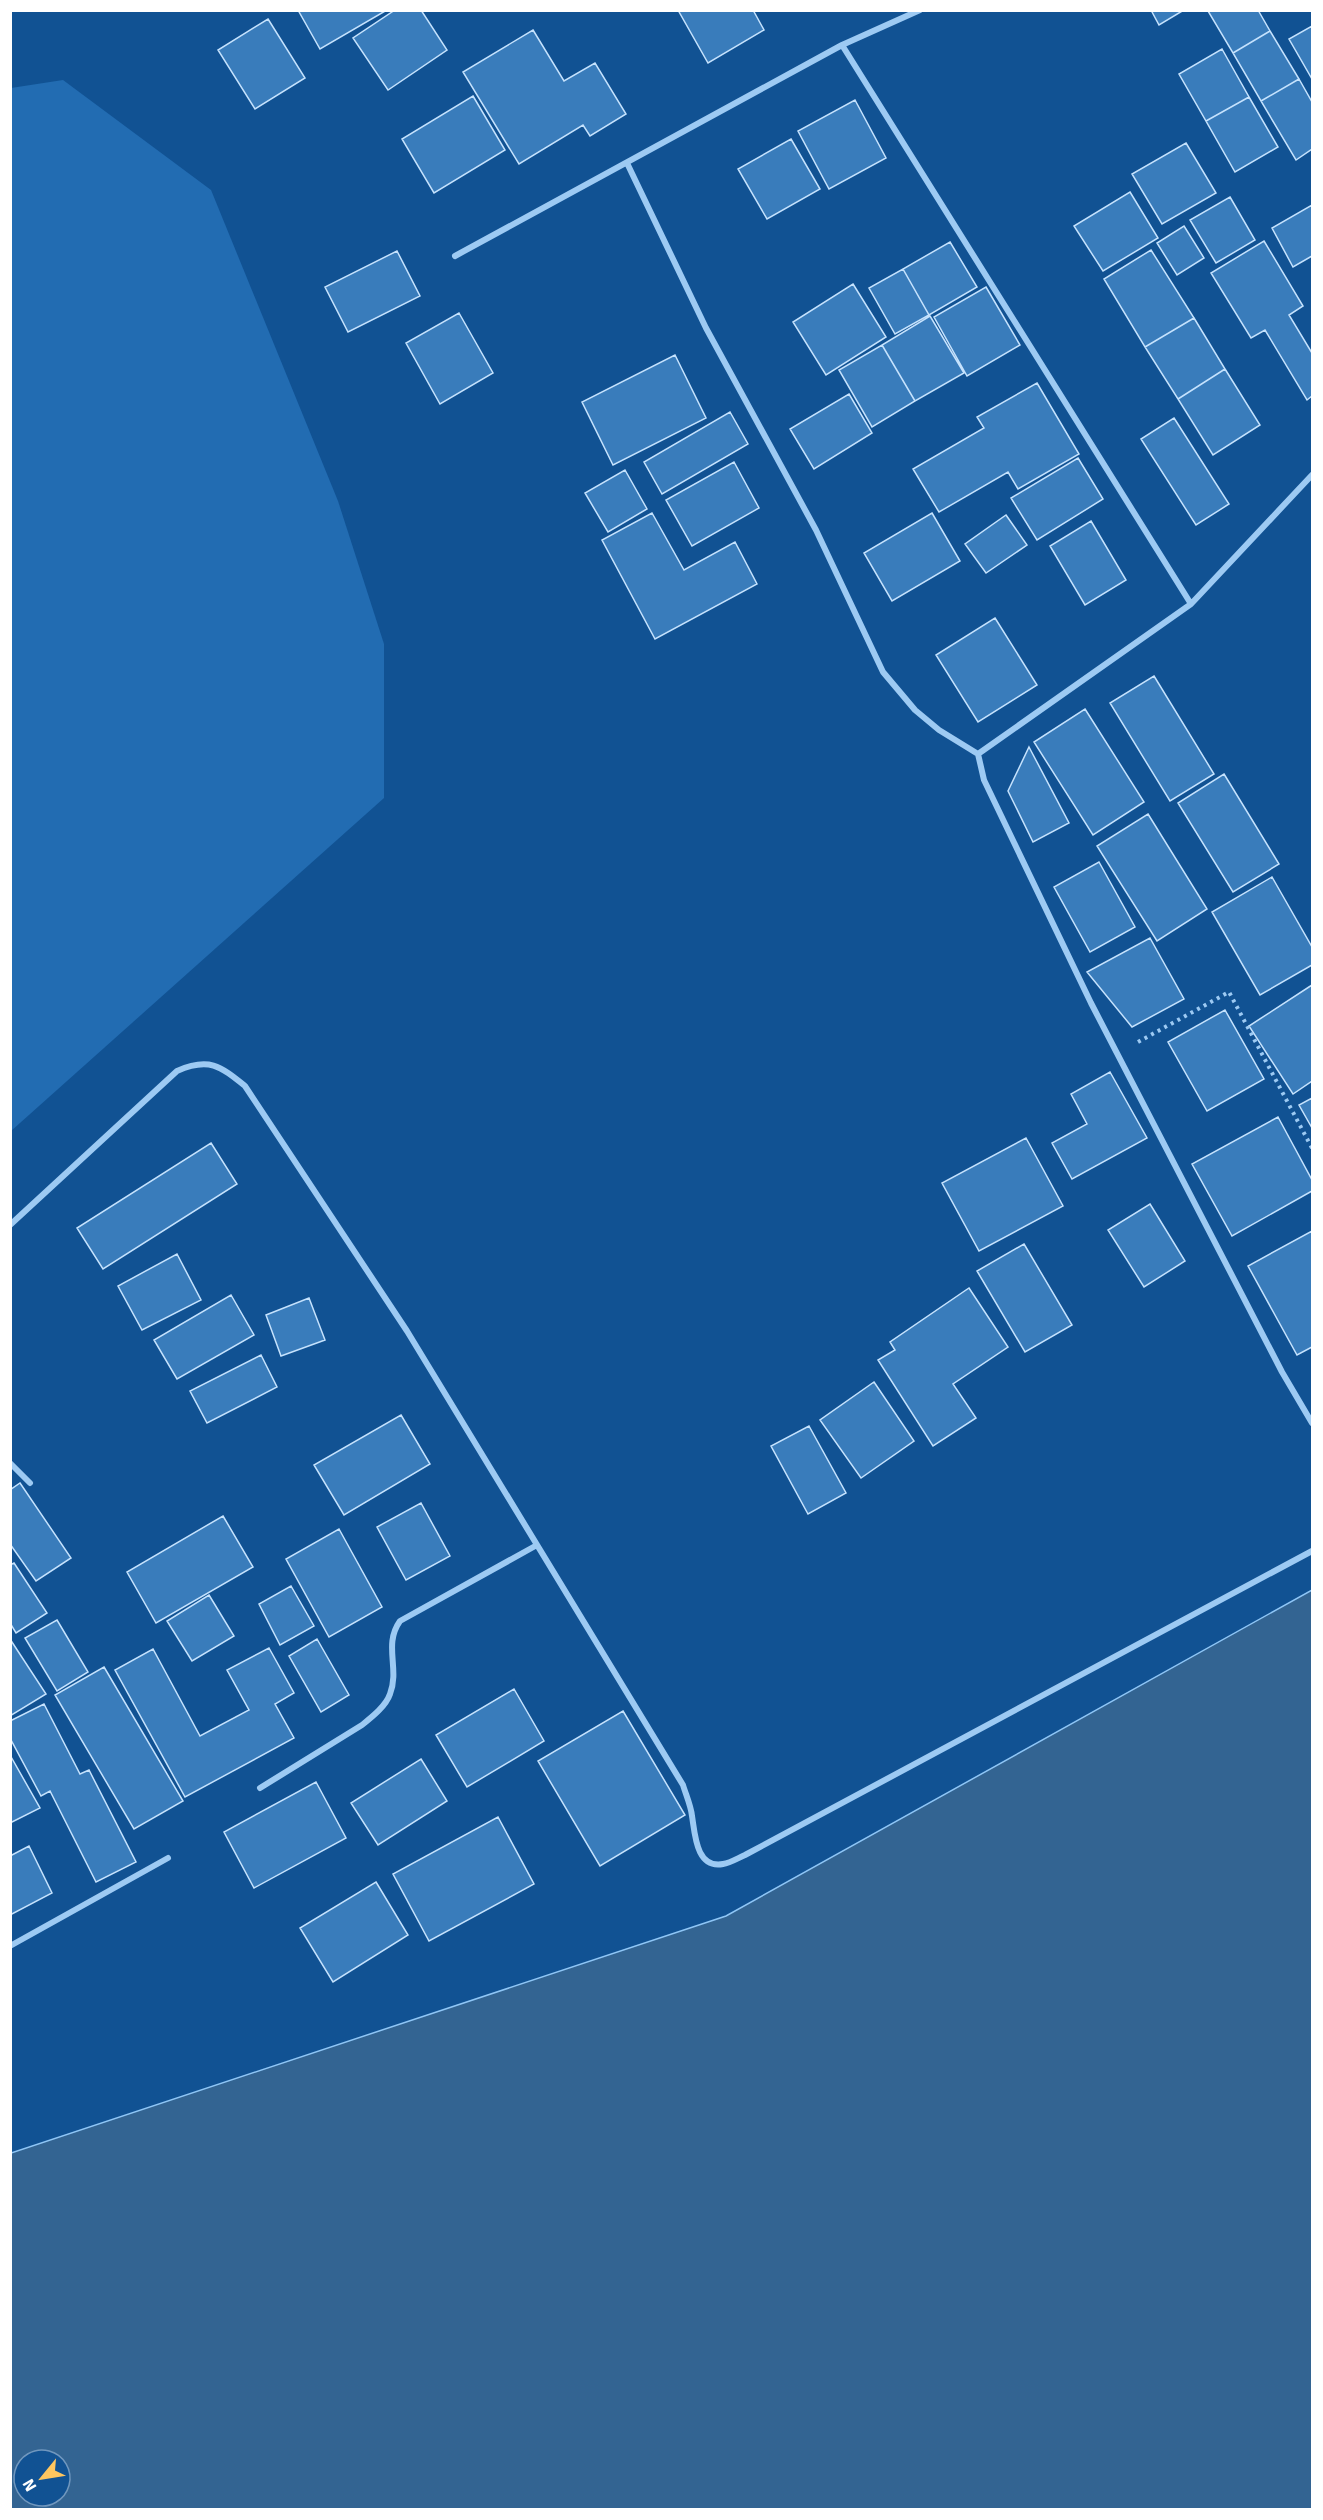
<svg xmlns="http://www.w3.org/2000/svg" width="1323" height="2520" viewBox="0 0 1323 2520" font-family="Signika,sans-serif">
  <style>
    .green { fill: #226cb2 }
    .water { fill: #336492; stroke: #8fc6f6; stroke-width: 1.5; fill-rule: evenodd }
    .building { fill: #397cbb; stroke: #c5e2fd; stroke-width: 1.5 }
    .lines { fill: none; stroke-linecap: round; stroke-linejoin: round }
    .path { stroke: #9dcaf3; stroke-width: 4; stroke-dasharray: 3 4.5; stroke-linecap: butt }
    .minor { stroke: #9dcaf3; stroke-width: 6 }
  </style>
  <rect width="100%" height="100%" fill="#115293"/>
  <!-- green -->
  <path class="green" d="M 63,80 L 211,190 L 338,501 L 384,644 L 384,798 L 11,1131 L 11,88 Z"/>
  <!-- water -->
  <path class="water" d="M 1312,1590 L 1312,2509 L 11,2509 L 11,2153 L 726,1916 ZM 24,2460 L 60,2460 L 60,2496 L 24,2496 Z"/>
  <!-- building -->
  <path class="building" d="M 298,10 L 387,10 L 320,49 Z
    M 395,10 L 421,10 L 447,50 L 388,90 L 353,38 Z
    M 678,10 L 753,10 L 764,30 L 708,63 Z
    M 1151,10 L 1184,10 L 1159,25 Z
    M 1258,10 L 1270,31 L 1233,53 L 1208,11 Z
    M 268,19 L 305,78 L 255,109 L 218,50 Z
    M 1312,26 L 1312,79 L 1289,39 Z
    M 533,30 L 564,81 L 595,63 L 626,114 L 590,136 L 583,125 L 519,164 L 463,72 Z
    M 1270,31 L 1299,79 L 1261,101 L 1233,53 Z
    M 1222,49 L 1249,97 L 1206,121 L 1179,74 Z
    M 1299,79 L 1312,102 L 1312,149 L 1296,160 L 1261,101 Z
    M 473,96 L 505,150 L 434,193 L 402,139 Z
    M 1249,97 L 1278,147 L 1235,172 L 1206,121 Z
    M 855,100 L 886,158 L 829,189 L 798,131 Z
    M 791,139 L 820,189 L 767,219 L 738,169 Z
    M 1186,143 L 1216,193 L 1162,224 L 1132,174 Z
    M 1130,192 L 1158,238 L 1103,271 L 1074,226 Z
    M 1230,197 L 1255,240 L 1216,263 L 1190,220 Z
    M 1312,205 L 1312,256 L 1293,267 L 1272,228 Z
    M 1184,226 L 1204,258 L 1177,275 L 1157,243 Z
    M 1264,241 L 1303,306 L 1289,315 L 1312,353 L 1312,396 L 1307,400 L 1265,330 L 1251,338 L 1211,273 Z
    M 950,242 L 977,287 L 929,315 L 903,269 Z
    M 1151,250 L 1194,318 L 1145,347 L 1104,279 Z
    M 397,251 L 420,296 L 348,332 L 325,287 Z
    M 903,269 L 929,315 L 895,334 L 869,288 Z
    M 853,284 L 886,337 L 826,375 L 793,322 Z
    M 986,287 L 1020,345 L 967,376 L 934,317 Z
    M 459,313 L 493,373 L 440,404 L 406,343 Z
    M 930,316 L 964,373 L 915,401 L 882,345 Z
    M 1194,318 L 1225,369 L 1178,399 L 1145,347 Z
    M 882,345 L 915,401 L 872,427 L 839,370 Z
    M 675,355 L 706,418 L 613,465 L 582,402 Z
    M 1225,369 L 1260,425 L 1213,455 L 1178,399 Z
    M 1037,383 L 1079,454 L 1018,489 L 1008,472 L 939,512 L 913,469 L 984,428 L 977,417 Z
    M 849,394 L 872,433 L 814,469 L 790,429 Z
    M 730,412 L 748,444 L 662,494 L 644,462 Z
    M 1174,418 L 1229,504 L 1196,525 L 1141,439 Z
    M 1078,458 L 1103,499 L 1037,540 L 1011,498 Z
    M 734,462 L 759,508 L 692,546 L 666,500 Z
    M 625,470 L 647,509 L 608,532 L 585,493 Z
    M 652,513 L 684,570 L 735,542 L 757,584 L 655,639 L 602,540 Z
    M 932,513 L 960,561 L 892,601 L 864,553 Z
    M 1006,515 L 1027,545 L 986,573 L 965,544 Z
    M 1091,521 L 1126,580 L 1085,605 L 1050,546 Z
    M 995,618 L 1037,685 L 978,722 L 936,655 Z
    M 1154,676 L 1214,774 L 1170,801 L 1110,703 Z
    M 1085,709 L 1144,802 L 1093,835 L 1034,742 Z
    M 1029,747 L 1069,823 L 1033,842 L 1008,791 Z
    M 1224,774 L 1279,864 L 1233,892 L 1178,803 Z
    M 1148,814 L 1207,909 L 1157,941 L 1097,846 Z
    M 1099,862 L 1135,927 L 1090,952 L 1054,887 Z
    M 1272,877 L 1312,947 L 1312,965 L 1260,995 L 1212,912 Z
    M 1150,938 L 1184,999 L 1132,1027 L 1087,972 Z
    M 1312,985 L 1312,1081 L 1293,1094 L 1249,1026 Z
    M 1225,1010 L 1264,1079 L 1207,1111 L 1168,1042 Z
    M 1110,1072 L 1147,1138 L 1072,1179 L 1052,1143 L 1087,1124 L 1071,1094 Z
    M 1312,1098 L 1312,1128 L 1299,1105 Z
    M 1278,1117 L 1312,1180 L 1312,1191 L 1232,1236 L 1192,1164 Z
    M 1026,1138 L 1063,1206 L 979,1251 L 942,1183 Z
    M 211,1143 L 237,1184 L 103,1269 L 77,1228 Z
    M 1150,1204 L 1185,1261 L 1144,1287 L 1108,1230 Z
    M 1312,1231 L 1312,1347 L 1297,1355 L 1248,1266 Z
    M 1024,1244 L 1072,1325 L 1025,1352 L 977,1271 Z
    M 177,1254 L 201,1300 L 142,1330 L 118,1286 Z
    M 969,1288 L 1008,1347 L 953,1384 L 976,1418 L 933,1446 L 878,1360 L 895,1350 L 890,1342 Z
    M 231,1295 L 254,1335 L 177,1379 L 154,1340 Z
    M 309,1298 L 325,1340 L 281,1356 L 266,1315 Z
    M 261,1355 L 277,1387 L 207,1423 L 190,1391 Z
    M 874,1382 L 914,1441 L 861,1478 L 820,1420 Z
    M 401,1415 L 430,1464 L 344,1515 L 314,1465 Z
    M 809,1426 L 846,1493 L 808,1514 L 771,1446 Z
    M 20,1483 L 71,1558 L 36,1581 L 10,1544 L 10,1490 Z
    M 421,1503 L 450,1556 L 406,1580 L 377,1527 Z
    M 223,1516 L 253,1567 L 156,1623 L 127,1572 Z
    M 339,1529 L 382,1607 L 329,1637 L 286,1559 Z
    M 14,1563 L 47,1613 L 16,1633 L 10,1623 L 10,1565 Z
    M 291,1586 L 314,1626 L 280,1645 L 259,1604 Z
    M 209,1595 L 234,1636 L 192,1661 L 167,1621 Z
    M 57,1620 L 88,1672 L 57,1691 L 25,1638 Z
    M 10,1639 L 46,1694 L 10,1716 Z
    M 317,1639 L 349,1695 L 321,1712 L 289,1656 Z
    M 269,1648 L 294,1693 L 275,1704 L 294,1738 L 185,1797 L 115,1670 L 153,1649 L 200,1736 L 249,1710 L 227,1670 Z
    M 104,1667 L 183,1801 L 134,1829 L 55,1695 Z
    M 514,1689 L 544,1741 L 467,1787 L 436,1735 Z
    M 44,1704 L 80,1774 L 89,1770 L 136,1862 L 96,1882 L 50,1791 L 41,1796 L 10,1738 L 10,1721 Z
    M 623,1711 L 685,1815 L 600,1866 L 538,1761 Z
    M 10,1755 L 40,1808 L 10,1823 Z
    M 421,1759 L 447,1801 L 378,1845 L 351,1803 Z
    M 316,1782 L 346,1838 L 254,1888 L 224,1832 Z
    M 498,1817 L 534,1884 L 429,1941 L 393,1874 Z
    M 29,1846 L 52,1893 L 10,1915 L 10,1856 Z
    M 376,1882 L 408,1935 L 333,1982 L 300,1928 Z"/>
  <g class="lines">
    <!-- path -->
    <path class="path" d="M 1138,1042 L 1229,992 L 1312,1148"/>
    <!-- minor -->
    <path class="minor" d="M 842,45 L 1191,604
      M 627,163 L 706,328 L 816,530 L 883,672 L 915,710 L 939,730 L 978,754
      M 455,256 L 842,45 L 920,10
      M 1312,475 L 1191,604 L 978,754 L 984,780 L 1091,1003 L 1282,1372 L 1312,1423
      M 10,1225 L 177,1071 C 209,1057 220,1066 245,1086 L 407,1331 L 683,1785 C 686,1795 691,1806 692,1816 C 695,1834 696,1869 723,1864 C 730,1863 738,1858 745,1855 L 1312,1551
      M 10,1463 L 30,1483
      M 260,1788 L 362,1725 C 372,1717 386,1706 390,1694 C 400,1668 383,1645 400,1621 L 537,1545
      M 10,1946 L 168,1858"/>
  </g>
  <!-- border -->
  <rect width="1323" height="2520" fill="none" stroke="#ffffff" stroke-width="24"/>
  <!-- north arrow -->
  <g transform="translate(42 2478) rotate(240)"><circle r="28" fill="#115293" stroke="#7097be" stroke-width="1.5"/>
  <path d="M0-4.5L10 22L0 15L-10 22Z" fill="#ffc65f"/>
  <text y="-9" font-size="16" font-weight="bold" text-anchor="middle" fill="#ffffff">N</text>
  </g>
</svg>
